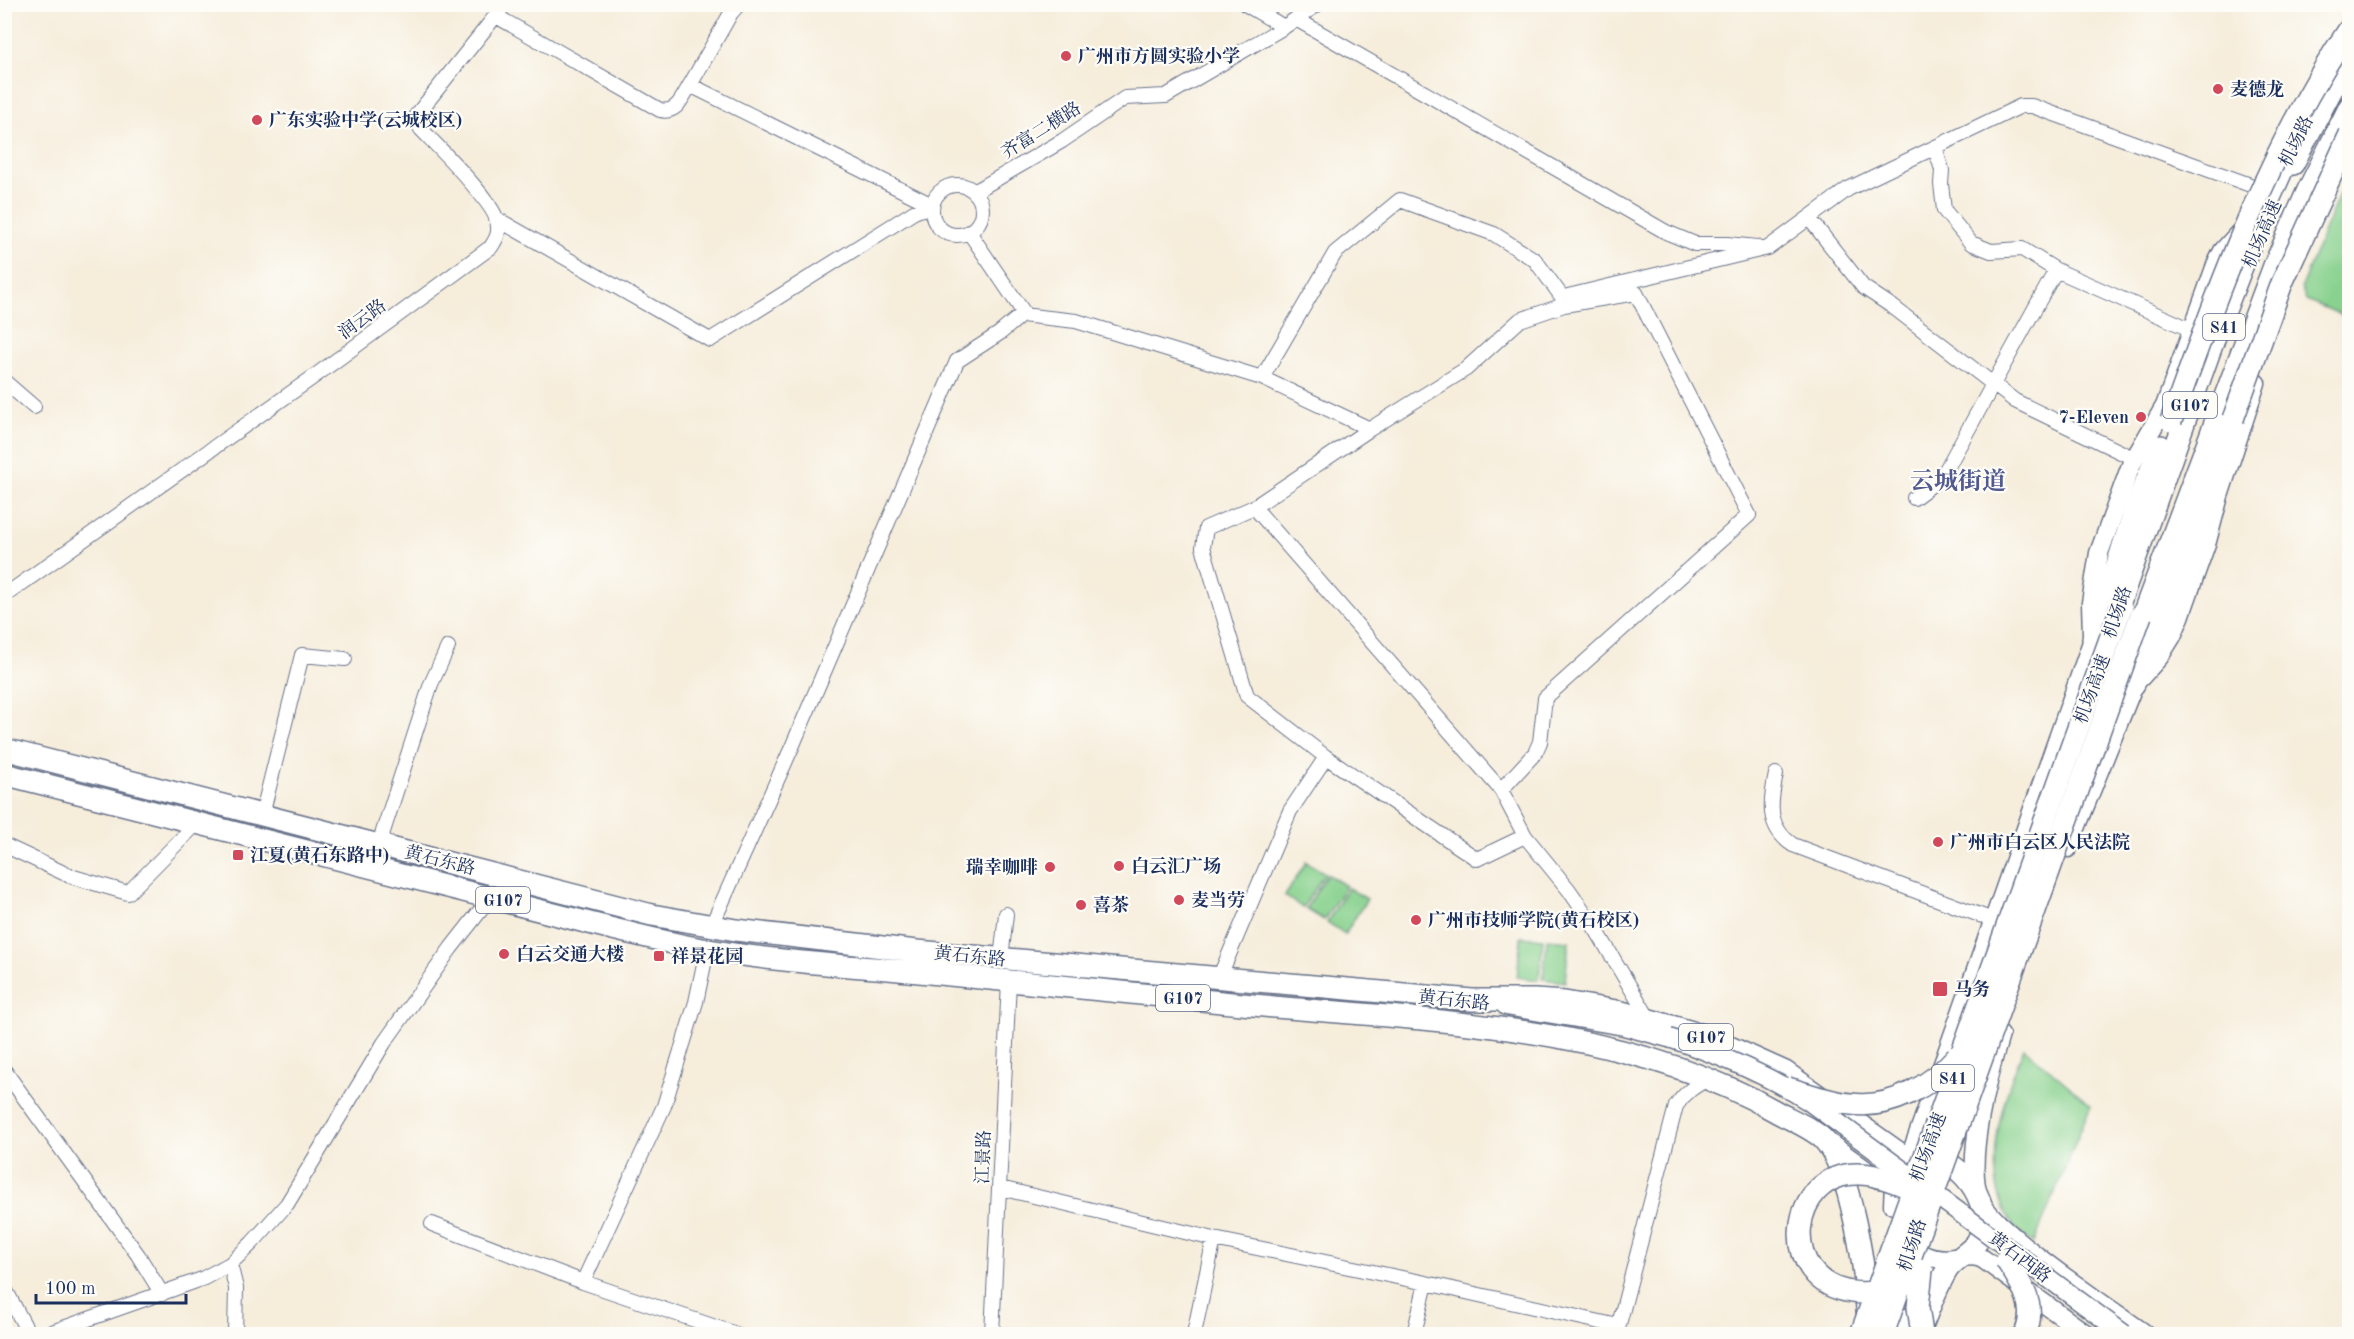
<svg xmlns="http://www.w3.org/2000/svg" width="2354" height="1339" viewBox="0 0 2354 1339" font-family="'Old Standard TT','Noto Serif SC',serif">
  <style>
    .green { fill: #88d18e; stroke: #528076; stroke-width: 1.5 }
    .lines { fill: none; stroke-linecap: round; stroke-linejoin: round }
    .minor-casing { stroke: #68728a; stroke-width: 16 }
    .major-casing { stroke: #68728a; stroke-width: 21 }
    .highway-casing { stroke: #68728a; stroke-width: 24 }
    .minor { stroke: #fff; stroke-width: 14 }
    .major { stroke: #fff; stroke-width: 18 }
    .highway { stroke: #fff; stroke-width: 21 }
    .major-bridge-casing { stroke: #68728a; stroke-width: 21; stroke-linecap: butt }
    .highway-bridge-casing { stroke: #68728a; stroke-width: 24; stroke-linecap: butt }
    .major-bridge { stroke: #fff; stroke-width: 18 }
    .highway-bridge { stroke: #fff; stroke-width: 21 }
    .poi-dot { fill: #d1495b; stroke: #fdfcf7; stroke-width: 2 }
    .labels { text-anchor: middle; stroke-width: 4.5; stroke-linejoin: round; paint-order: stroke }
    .shield { fill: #fdfcf7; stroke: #5f6c8c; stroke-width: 1.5 }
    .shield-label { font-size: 16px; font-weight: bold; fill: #1b2f5e }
    .poi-label { font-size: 18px; font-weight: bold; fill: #1b2f5e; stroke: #fdfcf7; text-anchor: start }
    .street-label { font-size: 18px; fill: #1b2f5e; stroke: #fdfcf7 }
    .district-label { font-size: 24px; font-weight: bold; fill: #525b91; stroke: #fdfcf7 }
  </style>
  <rect width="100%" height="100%" fill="#fdfcf7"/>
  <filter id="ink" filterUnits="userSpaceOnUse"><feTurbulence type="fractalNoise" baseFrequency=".0167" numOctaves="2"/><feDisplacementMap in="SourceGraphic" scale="12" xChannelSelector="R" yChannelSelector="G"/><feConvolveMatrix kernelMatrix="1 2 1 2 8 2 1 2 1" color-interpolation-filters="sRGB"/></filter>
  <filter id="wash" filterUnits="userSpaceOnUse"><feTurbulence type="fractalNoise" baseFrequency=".008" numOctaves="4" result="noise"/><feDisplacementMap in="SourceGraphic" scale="24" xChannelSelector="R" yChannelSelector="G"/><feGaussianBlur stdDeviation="1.35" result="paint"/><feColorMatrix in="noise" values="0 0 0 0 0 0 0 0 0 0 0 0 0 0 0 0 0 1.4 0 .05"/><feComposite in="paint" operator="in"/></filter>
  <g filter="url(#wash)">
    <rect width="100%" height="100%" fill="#f6eddb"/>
    <!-- green -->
    <path class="green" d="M 2349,170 L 2349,318 L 2306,300 L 2301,287 Z
      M 1306,862 L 1325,873 L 1303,908 L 1285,896 Z
      M 1327,874 L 1346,886 L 1324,920 L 1306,909 Z
      M 1348,888 L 1367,899 L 1345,934 L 1327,922 Z
      M 1521,937 L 1543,939 L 1539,980 L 1517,977 Z
      M 1547,939 L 1569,941 L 1565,982 L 1543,979 Z
      M 2024,1048 L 2091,1105 L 2034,1243 C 2027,1238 2018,1233 2013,1225 C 1978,1176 2002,1098 2024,1048 Z"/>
  </g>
  <g filter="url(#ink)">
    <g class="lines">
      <!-- minor casing -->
      <g class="minor-casing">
        <path id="minor" d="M 1245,4 L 1284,27
          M 496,16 L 660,110 C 677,114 682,98 690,85 L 932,205
          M 1296,19 L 1666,232 L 1695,244 L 1727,244 L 1757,247
          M 690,85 L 731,13 L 739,4
          M 1935,147 L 1942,170 L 1941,184 L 1944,210 L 1971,243 L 1991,251 L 2022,249 L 2056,270 L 2192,330
          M932 210a25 25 0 1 1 50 0a25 25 0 1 1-50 0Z
          M 974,192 L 1062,141 L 1125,98 L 1166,96 L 1284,27 L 1318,4
          M 1809,218 L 1863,287 L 1893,307 L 2015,401 L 2135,459
          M 497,219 L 710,340 L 914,212 L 932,205
          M 1568,296 L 1768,248 L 1848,189 L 2021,106 L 2032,106 L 2267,191
          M 1022,315 L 1076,321 L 1262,378 L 1370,429 L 1466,369 L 1520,320 L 1564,305
          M 1262,378 L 1335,253 L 1400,200 L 1494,234 L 1535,260 L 1562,297 L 1564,305 L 1636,293 L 1749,515 L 1545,698 L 1540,742 L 1535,753 L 1501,790
          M 4,381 L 34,407
          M 1370,429 L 1254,507 L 1206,528 L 1203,547 L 1247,696 L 1326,757 L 1477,859 L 1525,836
          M 1914,498 L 1942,477 L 2056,270
          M 1254,507 L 1501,790 L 1525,836 L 1569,890 L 1597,931 L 1649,1019
          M 4,596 L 312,378 L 491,247 C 497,238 500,232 497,221 C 493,201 438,147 421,129 L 415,117 L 505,4
          M 1776,774 C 1770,802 1766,827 1793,845 L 1993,920
          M 262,815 L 302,655 L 345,659
          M 379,844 L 431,684 L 448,647
          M 4,845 L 70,876 L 128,893 L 197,823
          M 711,927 L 792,747 L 957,361 L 1000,333 L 1024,313 L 969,232
          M 1001,959 L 1006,914
          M 1219,978 L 1290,811 L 1326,757
          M 4,1070 L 138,1255 L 162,1294
          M 1000,1188 L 1214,1239 L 1426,1283 L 1618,1326
          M 432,1224 L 583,1282 L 736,1334
          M 230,1264 L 236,1288 L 235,1334
          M 583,1282 L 664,1106 L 696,1002 L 707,950
          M 4,1287 L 29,1334
          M 1617,1332 L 1676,1106 C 1685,1092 1695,1086 1709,1078
          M 46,1334 L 202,1279 L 230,1264 L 252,1243 L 287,1204 L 384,1043 L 451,948 L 491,897
          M 992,1334 L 1009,981
          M 1194,1334 L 1214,1239
          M 1414,1334 L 1426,1283"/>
      </g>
      <!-- major casing -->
      <g class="major-casing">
        <path id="major" d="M 2092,634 L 2091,603 L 2099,553 L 2131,465 L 2165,406 L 2216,265 L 2223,251 L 2240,232
          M 2140,678 L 2159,657 L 2172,636 L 2180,617 L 2207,541 L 2219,496 L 2256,383
          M 2068,848 L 2134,684 L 2137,670
          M 1506,1006 L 1624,1026 L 1669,1038
          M 2000,1035 C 1988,1074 1965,1159 1979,1198 C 1990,1230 2112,1310 2145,1334
          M 1825,1140 L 1878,1179
          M 1893,1205 L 1894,1182 L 1909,1160 L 2093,639 L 2100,627
          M 1904,1238 C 1917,1255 1935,1261 1955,1258 C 1966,1257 1973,1254 1983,1259 L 2086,1334"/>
      </g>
      <!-- highway casing -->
      <g class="highway-casing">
        <path id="highway" d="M 2293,164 L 2350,55
          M 2112,624 L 2217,331 L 2261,218 L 2293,146
          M 2136,633 L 2274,266 L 2308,190 L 2350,106
          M 2093,639 L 2137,503 L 2161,446
          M 2134,684 L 2164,614 L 2233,419
          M 4,749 L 652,915 L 736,930 L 917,951 L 1472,1000 L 1535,1000 L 1565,1002 L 1622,1012 L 1703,1035 L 1785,1072 L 1909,1160 C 1920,1152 1932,1155 1944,1161 C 1971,1174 1995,1212 1977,1242 C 1969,1254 1955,1258 1947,1270 C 1935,1290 1927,1313 1919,1334
          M 4,774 L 613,929 C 643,936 673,944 703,949 C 771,961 841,965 909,971 C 1020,982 1131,993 1242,1004 C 1419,1021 1617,1021 1775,1111 C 1789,1119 1814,1129 1824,1140 C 1850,1169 1866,1271 1867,1311
          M 1874,1313 C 1893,1312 1907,1317 1915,1334"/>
      </g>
      <!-- minor -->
      <use href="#minor" class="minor"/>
      <!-- major -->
      <use href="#major" class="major"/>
      <!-- highway -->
      <use href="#highway" class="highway"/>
      <!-- major-bridge casing -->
      <g class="major-bridge-casing">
        <path id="major-bridge" d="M 1669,1038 C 1718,1054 1766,1074 1810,1102 L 2124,1334"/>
      </g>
      <!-- highway-bridge casing -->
      <g class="highway-bridge-casing">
        <path id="highway-bridge" d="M 2233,419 L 2282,283 L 2350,134
          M 2171,421 C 2220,286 2269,147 2350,28
          M 1788,1088 C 1809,1094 1829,1102 1851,1104 C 1892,1109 1931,1086 1957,1056
          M 2006,1260 C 2021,1283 2038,1306 2025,1334
          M 1888,1285 C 1877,1293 1865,1294 1852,1292 C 1776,1282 1788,1172 1859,1174 C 1876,1174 1892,1181 1908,1187
          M 1861,1334 L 2121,608
          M 1883,1334 L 2141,615
          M 1922,1334 L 1918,1307 L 1922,1270"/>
      </g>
      <!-- major-bridge -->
      <use href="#major-bridge" class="major-bridge"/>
      <!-- highway-bridge -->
      <use href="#highway-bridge" class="highway-bridge"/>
    </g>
  </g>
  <!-- markers -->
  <g class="poi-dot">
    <circle cx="1066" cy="56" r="6"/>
    <circle cx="2218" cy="89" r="6"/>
    <circle cx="257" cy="120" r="6"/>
    <circle cx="2141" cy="417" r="6"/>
    <circle cx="1938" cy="842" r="6"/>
    <rect x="232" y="849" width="12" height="12" rx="3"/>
    <circle cx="1119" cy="866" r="6"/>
    <circle cx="1050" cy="867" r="6"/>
    <circle cx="1179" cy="900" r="6"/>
    <circle cx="1081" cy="905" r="6"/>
    <circle cx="1416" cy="920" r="6"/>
    <circle cx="504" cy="954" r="6"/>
    <rect x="653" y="950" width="12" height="12" rx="3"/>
    <rect x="1932" y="981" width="16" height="16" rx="3"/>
  </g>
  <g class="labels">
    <!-- shield labels -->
    <g class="shield">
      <rect x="2203" y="314" width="42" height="26" rx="4.5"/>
      <rect x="2163" y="392" width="54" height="26" rx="4.5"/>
      <rect x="476" y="887" width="54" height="26" rx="4.5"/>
      <rect x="1156" y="985" width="54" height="26" rx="4.5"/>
      <rect x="1679" y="1024" width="54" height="26" rx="4.5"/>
      <rect x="1932" y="1065" width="42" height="26" rx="4.5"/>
    </g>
    <g class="shield-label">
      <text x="2224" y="333">S41</text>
      <text x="2190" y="411">G107</text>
      <text x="503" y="906">G107</text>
      <text x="1183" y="1004">G107</text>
      <text x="1706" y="1043">G107</text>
      <text x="1953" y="1084">S41</text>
    </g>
    <!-- poi labels -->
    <g class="poi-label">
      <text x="1078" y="62">广州市方圆实验小学</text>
      <text x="2230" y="95">麦德龙</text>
      <text x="269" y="126">广东实验中学(云城校区)</text>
      <text x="2129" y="423" text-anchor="end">7-Eleven</text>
      <text x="1950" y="848">广州市白云区人民法院</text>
      <text x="250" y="861">江夏(黄石东路中)</text>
      <text x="1131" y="872">白云汇广场</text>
      <text x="1038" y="873" text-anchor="end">瑞幸咖啡</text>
      <text x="1191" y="906">麦当劳</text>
      <text x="1093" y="911">喜茶</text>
      <text x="1428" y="926">广州市技师学院(黄石校区)</text>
      <text x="516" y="960">白云交通大楼</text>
      <text x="671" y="962">祥景花园</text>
      <text x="1954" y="995">马务</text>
    </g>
    <!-- street labels -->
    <g class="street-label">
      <text transform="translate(1041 130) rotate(-32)" y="6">齐富二横路</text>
      <text transform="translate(2296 141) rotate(-64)" y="6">机场路</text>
      <text transform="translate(2262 234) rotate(-67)" y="6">机场高速</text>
      <text transform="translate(362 319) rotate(-36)" y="6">润云路</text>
      <text transform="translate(2117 612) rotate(-71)" y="6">机场路</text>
      <text transform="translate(2092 689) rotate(-70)" y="6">机场高速</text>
      <text transform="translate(440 860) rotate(14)" y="6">黄石东路</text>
      <text transform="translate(970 956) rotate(6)" y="6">黄石东路</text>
      <text transform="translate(1454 1000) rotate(6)" y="6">黄石东路</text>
      <text transform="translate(1928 1147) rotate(-70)" y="6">机场高速</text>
      <text transform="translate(983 1157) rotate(-88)" y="6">江景路</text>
      <text transform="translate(1912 1245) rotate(-72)" y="6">机场路</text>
      <text transform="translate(2020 1257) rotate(37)" y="6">黄石西路</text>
    </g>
    <!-- district labels -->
    <g class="district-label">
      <text x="1958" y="489">云城街道</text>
    </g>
  </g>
  <!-- margin -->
  <rect width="2354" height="1339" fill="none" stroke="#fdfcf7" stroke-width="24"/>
  <!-- scale -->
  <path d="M36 1294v9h150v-9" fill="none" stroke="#1b2f5e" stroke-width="3"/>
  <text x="45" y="1294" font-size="18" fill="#1b2f5e" stroke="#fdfcf7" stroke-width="4.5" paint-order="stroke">100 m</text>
</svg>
